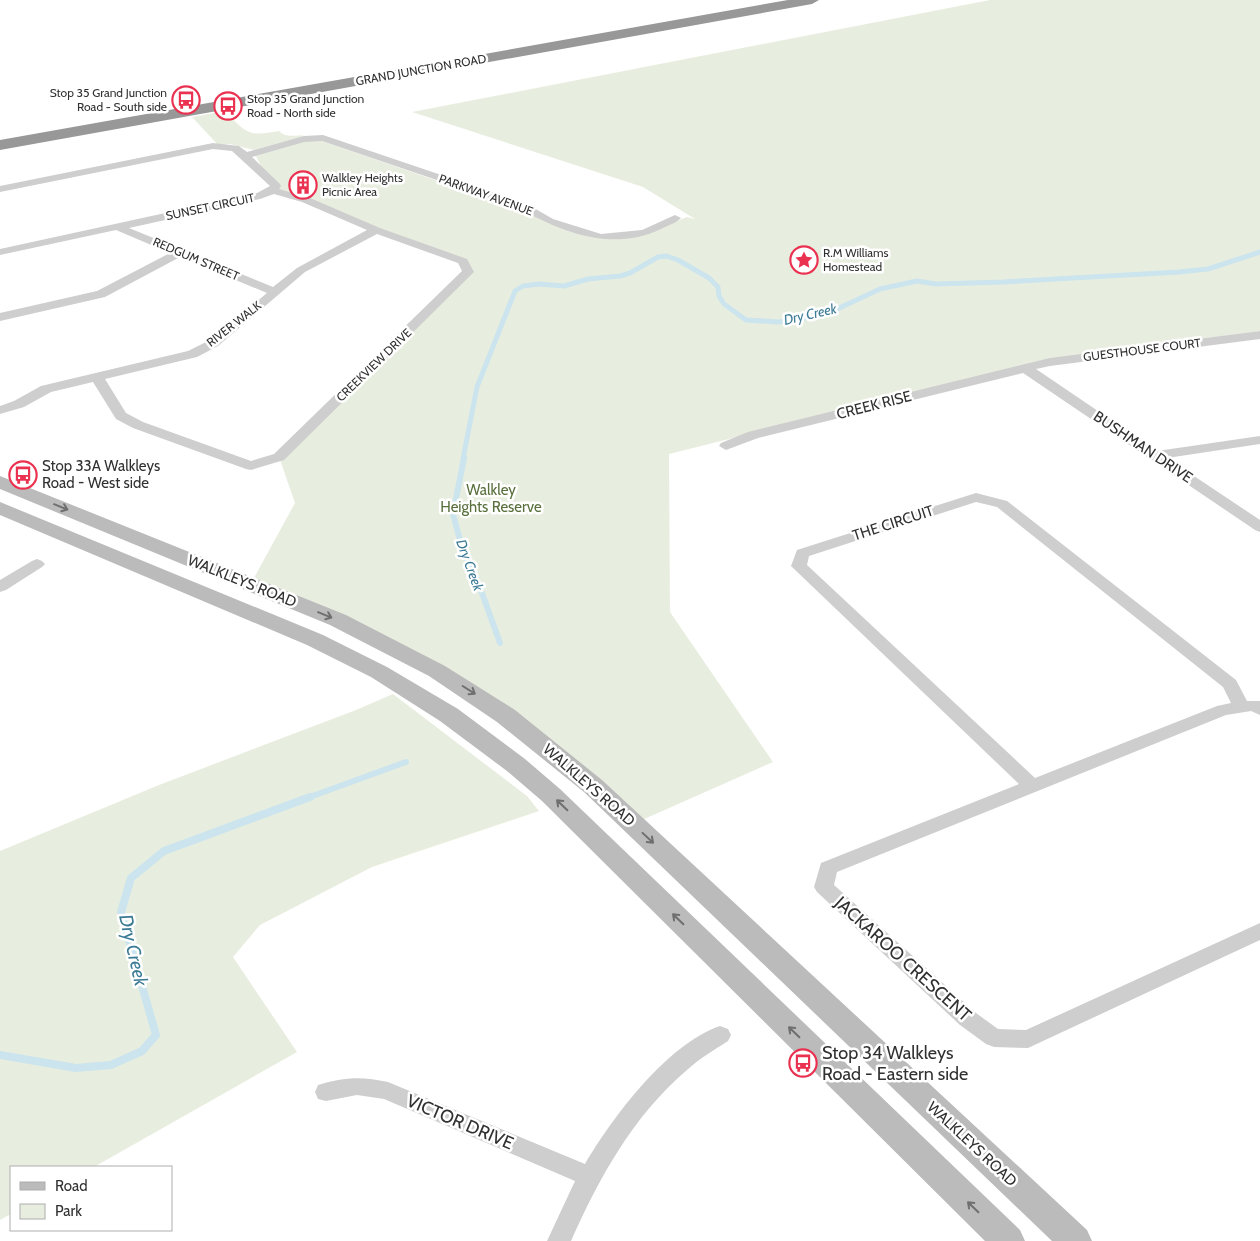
<svg xmlns="http://www.w3.org/2000/svg" width="1260" height="1241" viewBox="0 0 1260 1241" font-family="Cabin,sans-serif">
  <style>
    .green { fill: #e8eedf }
    .lines { fill: none; stroke-linecap: round; stroke-linejoin: round }
    .stream-far2 { stroke: #cbe4ee; stroke-width: 5 }
    .stream-far1 { stroke: #cbe4ee; stroke-width: 6 }
    .stream { stroke: #cbe4ee; stroke-width: 8 }
    .street { fill: #cecece; fill-rule: evenodd }
    .secondary { fill: #bbb; fill-rule: evenodd }
    .highway { fill: #989898; fill-rule: evenodd }
    .oneway { stroke: #6f6f6f }
    .labels { text-anchor: middle; stroke-width: 5; stroke-linejoin: round; paint-order: stroke }
    .far-street-label { font-size: 12px; fill: #313131; stroke: #fff }
    .far-poi-label { font-size: 12px; fill: #313131; stroke: #fff; text-anchor: start }
    .far-water-label { font-size: 14px; font-style: italic; fill: #3c7b96; stroke: #fff }
    .street-label { font-size: 15px; fill: #313131; stroke: #fff }
    .poi-label { font-size: 15px; fill: #313131; stroke: #fff; text-anchor: start }
    .park-label { font-size: 15px; fill: #596f3c; stroke: #fff }
    .near-street-label { font-size: 18px; fill: #313131; stroke: #fff }
    .near-poi-label { font-size: 18px; fill: #313131; stroke: #fff; text-anchor: start }
    .near-water-label { font-size: 19px; font-style: italic; fill: #3c7b96; stroke: #fff }
  </style>
  <rect width="100%" height="100%" fill="#fff"/>
  <!-- green -->
  <path class="green" d="M 990,0 L 1260,0 L 1260,331 L 1045,360 L 669,454 L 670,612 L 773,762 L 633,824 L 450,679 L 250,585 L 295,503 L 279,457 L 468,272 L 463,261 L 273,191 L 256,156 L 305,141 L 319,140 L 600,237 L 644,233 L 687,217 L 695,219 L 643,187 L 412,112 Z
    M 225,111 C 246,133 248,137 279,131 C 287,139 295,134 305,136 L 254,150 L 230,144 L 218,145 L 192,117 Z
    M 393,694 L 527,796 L 539,811 L 372,867 L 260,925 L 233,957 L 297,1052 L 94,1167 L 11,1167 L 11,1214 L 0,1220 L 0,851 L 159,785 L 356,710 Z"/>
  <g class="lines">
    <!-- stream-far2 -->
    <path class="stream-far2" d="M 463,459 L 477,387 L 515,291 L 523,286 L 539,284 L 564,286 L 588,279 L 620,276 L 630,273 L 658,257 L 666,256 L 678,260 L 709,278 L 718,287 L 719,296 L 724,304 L 746,320 L 778,322 L 812,317 L 835,310 L 880,289 L 917,281 L 936,284 L 1004,282 L 1179,272 L 1208,269 L 1260,252"/>
    <!-- stream-far1 -->
    <path class="stream-far1" d="M 464,458 L 453,514 L 463,551 L 478,582 L 500,643
      M 307,798 L 406,762"/>
    <!-- stream -->
    <path class="stream" d="M 0,1055 L 76,1068 L 111,1065 L 142,1051 L 156,1035 L 121,912 L 131,878 L 164,851 L 310,797"/>
    <!-- street -->
    <path class="street" d="M 323,135 L 527,204 L 553,219 L 601,234 L 642,230 L 675,215 L 681,218 C 676,223 667,226 661,229 C 613,252 562,233 519,208 L 322,141 L 304,142 L 252,157 L 280,184 L 281,186 L 279,189 L 310,198 L 380,228 L 467,259 L 474,272 L 284,460 L 251,470 L 246,469 L 133,428 L 116,419 L 93,382 L 51,392 L 24,407 L 0,414 L 0,406 L 14,401 L 41,386 L 188,351 L 210,340 L 267,293 L 180,257 L 105,297 L 0,321 L 0,313 L 97,291 L 170,253 L 116,230 L 0,255 L 0,249 L 257,193 L 270,186 L 232,151 L 213,149 L 0,192 L 0,186 L 213,143 L 239,146 L 247,152 L 304,136 ZM 274,194 L 302,202 L 367,230 L 297,268 L 273,287 L 129,228 L 260,199 ZM 377,234 L 458,263 L 462,271 L 274,454 L 251,461 L 143,422 L 126,413 L 105,379 L 197,357 L 218,346 L 305,272 Z
      M 1260,331 L 1260,339 L 1050,366 L 1036,369 L 1157,451 L 1260,436 L 1260,444 L 1167,458 L 1260,520 L 1260,532 L 1255,530 L 1023,373 L 758,438 L 726,450 L 719,446 L 721,443 L 748,432 L 1050,358 Z
      M 976,493 L 1007,501 L 1236,680 L 1247,701 L 1260,701 L 1260,715 L 1251,711 L 1226,715 L 837,872 L 834,885 L 976,1013 L 998,1029 L 1026,1030 L 1260,923 L 1260,940 L 1028,1048 L 994,1047 L 986,1044 L 960,1025 L 817,892 L 814,887 L 821,863 L 1019,784 L 791,566 L 797,550 ZM 976,502 L 997,507 L 1223,687 L 1231,703 L 1217,706 L 1035,778 L 807,565 L 809,556 Z
      M 37,559 L 42,561 L 45,564 L 42,567 L 6,590 L 0,592 L 0,580 L 32,561 Z
      M 720,1026 L 728,1029 L 731,1035 L 728,1041 C 714,1050 699,1059 687,1070 C 633,1116 599,1178 571,1241 L 547,1241 L 575,1181 L 384,1099 L 357,1095 L 326,1101 L 318,1099 L 315,1092 L 318,1085 C 343,1077 362,1076 388,1082 L 585,1164 C 612,1118 667,1044 720,1026 Z"/>
    <!-- secondary -->
    <path class="secondary" d="M 0,476 L 346,615 L 445,666 L 515,710 L 602,780 L 1087,1230 L 1092,1241 L 1052,1241 L 584,792 L 497,722 L 429,676 L 330,625 L 0,489 Z
      M 0,502 L 323,635 L 387,667 L 458,709 L 525,759 L 560,789 L 1020,1230 L 1025,1241 L 985,1241 L 542,801 L 507,771 L 440,721 L 371,677 L 307,645 L 0,515 Z"/>
    <!-- highway -->
    <path class="highway" d="M 788,0 L 819,0 L 812,4 L 0,150 L 0,140 Z"/>
  </g>
  <!-- one-way arrows -->
  <defs><path id="oneway-shaft" d="M-6 0H5M1.5-3L5.5 0L1.5 3" fill="none" stroke-width="1.6" stroke-linecap="round" stroke-linejoin="round" transform="scale(1.25)"/></defs>
  <g class="oneway">
    <use href="#oneway-shaft" transform="translate(61 507) rotate(22)"/>
    <use href="#oneway-shaft" transform="translate(325 615) rotate(22)"/>
    <use href="#oneway-shaft" transform="translate(469 690) rotate(32)"/>
    <use href="#oneway-shaft" transform="translate(562 805) rotate(-136)"/>
    <use href="#oneway-shaft" transform="translate(648 838) rotate(43)"/>
    <use href="#oneway-shaft" transform="translate(678 919) rotate(-136)"/>
    <use href="#oneway-shaft" transform="translate(794 1032) rotate(-136)"/>
    <use href="#oneway-shaft" transform="translate(973 1207) rotate(-136)"/>
  </g>
  <!-- icons -->
  <defs>
    <g id="bus-ring" transform="scale(1.4375)"><circle r="9.5" fill="#fff" stroke="#ea3150" stroke-width="1.5"/><path d="M-5-6H5V4H4V6H2V4H-2V6H-4V4H-5ZM-3.5-4V0h7V-4ZM-3.5 1.2v1.5H-2V1.2ZM2 1.2v1.5H3.5V1.2Z" fill="#ea3150"/></g>
    <g id="building-ring" transform="scale(1.4375)"><circle r="9.5" fill="#fff" stroke="#ea3150" stroke-width="1.5"/><path d="M-4-6H4V6H1V3H-1V6H-4ZM-2.5-4.3h1.7v1.8h-1.7ZM.8-4.3h1.7v1.8H.8ZM-2.5-1h1.7V.8h-1.7ZM.8-1h1.7V.8H.8Z" fill="#ea3150"/></g>
    <g id="sight-ring" transform="scale(1.4375)"><circle r="9.5" fill="#fff" stroke="#ea3150" stroke-width="1.5"/><path d="M0-6L1.8-2.2L6-1.7L2.9 1.2L3.7 5.4L0 3.3L-3.7 5.4L-2.9 1.2L-6-1.7L-1.8-2.2Z" fill="#ea3150"/></g>
  </defs>
  <g fill-rule="evenodd">
    <use href="#bus-ring" x="186" y="100"/>
    <use href="#bus-ring" x="228" y="106"/>
    <use href="#building-ring" x="303" y="185"/>
    <use href="#sight-ring" x="804" y="260"/>
    <use href="#bus-ring" x="23" y="475"/>
    <use href="#bus-ring" x="803" y="1063"/>
  </g>
  <g class="labels">
    <!-- far-street labels -->
    <g class="far-street-label">
      <text transform="translate(421 70) rotate(-10)" y="4">GRAND JUNCTION ROAD</text>
      <text transform="translate(486 195) rotate(20)" y="4">PARKWAY AVENUE</text>
      <text transform="translate(210 207) rotate(-12)" y="4">SUNSET CIRCUIT</text>
      <text transform="translate(196 259) rotate(23)" y="4">REDGUM STREET</text>
      <text transform="translate(234 324) rotate(-38)" y="4">RIVER WALK</text>
      <text transform="translate(1142 350) rotate(-7)" y="4">GUESTHOUSE COURT</text>
      <text transform="translate(374 365) rotate(-44)" y="4">CREEKVIEW DRIVE</text>
    </g>
    <!-- far-poi labels -->
    <g class="far-poi-label">
      <text x="167" y="97" text-anchor="end">Stop 35 Grand Junction<tspan x="167" dy="14">Road - South side</tspan></text>
      <text x="247" y="103">Stop 35 Grand Junction<tspan x="247" dy="14">Road - North side</tspan></text>
      <text x="322" y="182">Walkley Heights<tspan x="322" dy="14">Picnic Area</tspan></text>
      <text x="823" y="257">R.M Williams<tspan x="823" dy="14">Homestead</tspan></text>
    </g>
    <!-- far-water labels -->
    <g class="far-water-label">
      <text transform="translate(810 314) rotate(-13)" y="5">Dry Creek</text>
      <text transform="translate(470 565) rotate(70)" y="5">Dry Creek</text>
    </g>
    <!-- street labels -->
    <g class="street-label">
      <text transform="translate(874 405) rotate(-14)" y="5">CREEK RISE</text>
      <text transform="translate(1143 447) rotate(34)" y="5">BUSHMAN DRIVE</text>
      <text transform="translate(893 523) rotate(-18)" y="5">THE CIRCUIT</text>
      <text transform="translate(242 581) rotate(22)" y="5">WALKLEYS ROAD</text>
      <text transform="translate(589 785) rotate(41)" y="5">WALKLEYS ROAD</text>
      <text transform="translate(972 1144) rotate(43)" y="5">WALKLEYS ROAD</text>
    </g>
    <!-- poi labels -->
    <g class="poi-label">
      <text x="42" y="471">Stop 33A Walkleys<tspan x="42" dy="17">Road - West side</tspan></text>
    </g>
    <!-- park labels -->
    <g class="park-label">
      <text x="491" y="495">Walkley<tspan x="491" dy="17">Heights Reserve</tspan></text>
    </g>
    <!-- near-street labels -->
    <g class="near-street-label">
      <text transform="translate(903 959) rotate(42)" y="6">JACKAROO CRESCENT</text>
      <text transform="translate(460 1122) rotate(23)" y="6">VICTOR DRIVE</text>
    </g>
    <!-- near-poi labels -->
    <g class="near-poi-label">
      <text x="822" y="1059">Stop 34 Walkleys<tspan x="822" dy="21">Road - Eastern side</tspan></text>
    </g>
    <!-- near-water labels -->
    <g class="near-water-label">
      <text transform="translate(134 950) rotate(77)" y="7">Dry Creek</text>
    </g>
  </g>
  <!-- legend -->
  <rect x="10" y="1166" width="162" height="65" fill="#ffffff" stroke="#adadad"/>
  <rect x="20" y="1182" width="25" height="8" fill="#bbbbbb" stroke="#adadad"/>
  <text x="55" y="1191" font-size="15" fill="#313131">Road</text>
  <rect x="20" y="1204" width="25" height="15" fill="#e8eedf" stroke="#adadad"/>
  <text x="55" y="1216" font-size="15" fill="#313131">Park</text>
</svg>
